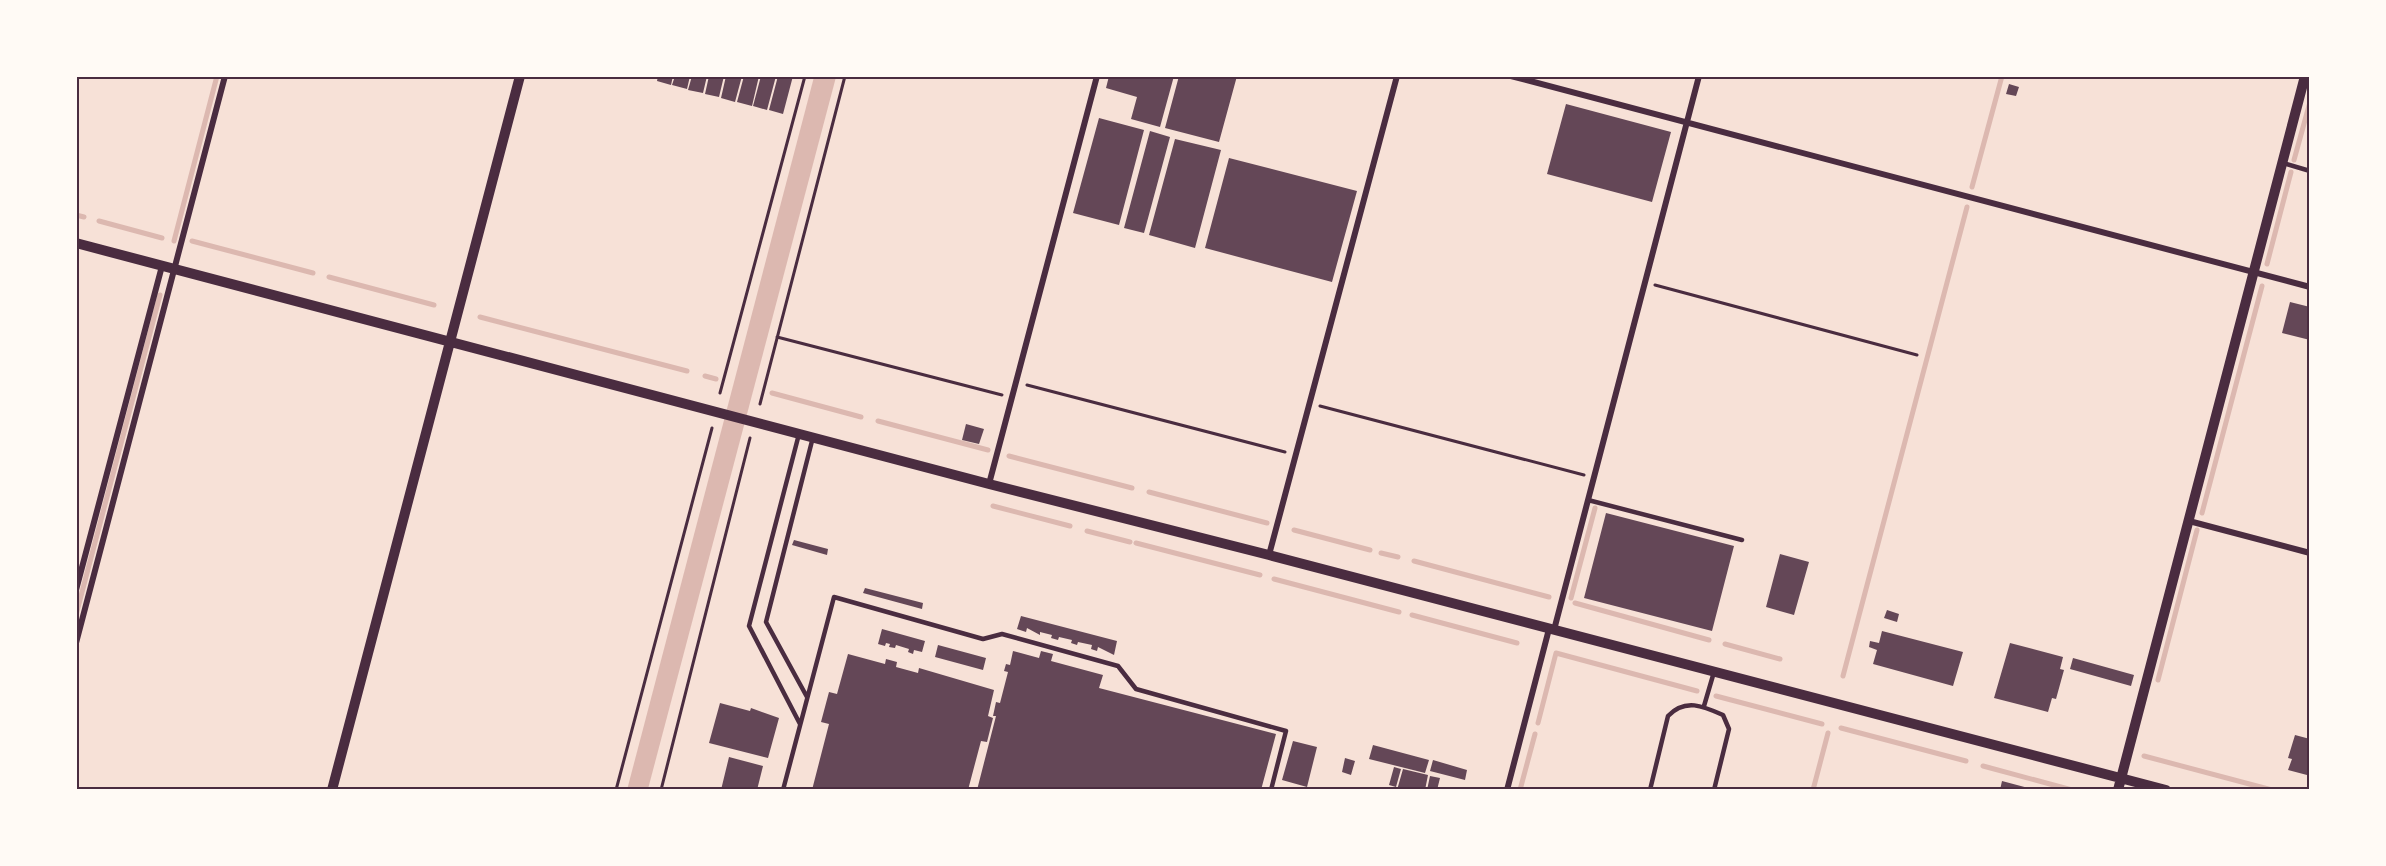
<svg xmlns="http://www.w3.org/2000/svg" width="2386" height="866" viewBox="0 0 2386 866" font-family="Overpass,sans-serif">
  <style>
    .water { fill: #dcb8b0 }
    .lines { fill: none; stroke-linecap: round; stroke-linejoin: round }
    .stream { stroke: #dcb8b0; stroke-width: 5 }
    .building { fill: #644757 }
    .path { stroke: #4a2c40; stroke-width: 3 }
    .service { stroke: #4a2c40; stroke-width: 4.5 }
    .minor { stroke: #4a2c40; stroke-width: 6 }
    .tertiary { stroke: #4a2c40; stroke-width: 10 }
    .neatline { fill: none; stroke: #4a2c40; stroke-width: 2 }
  </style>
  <rect width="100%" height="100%" fill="#f7e1d7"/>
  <!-- water -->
  <path class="water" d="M 814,77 L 836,77 L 648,789 L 627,790 Z"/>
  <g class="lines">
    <!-- stream -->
    <path class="stream" d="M 2294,160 L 2310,102
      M 1972,187 L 2002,76
      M 76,215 L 84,217
      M 99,221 L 162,238
      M 174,241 L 217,76
      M 192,241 L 313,273
      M 2267,264 L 2291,172
      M 329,277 L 434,305
      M 480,317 L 687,371
      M 705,376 L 716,379
      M 772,393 L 861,417
      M 878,421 L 988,450
      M 1009,456 L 1132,488
      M 1149,492 L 1267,523
      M 993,506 L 1070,526
      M 2202,513 L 2262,286
      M 1294,530 L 1370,550
      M 1087,531 L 1130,542
      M 1136,543 L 1260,575
      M 1381,553 L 1398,557
      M 1414,561 L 1549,597
      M 1274,579 L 1399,612
      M 1571,598 L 1595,508
      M 1575,603 L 1709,640
      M 76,615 L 160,295
      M 1412,615 L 1517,643
      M 1725,644 L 1780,659
      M 1843,676 L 1967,207
      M 2158,680 L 2197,530
      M 1716,696 L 1822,724
      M 1538,723 L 1556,653 L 1697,691
      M 1841,728 L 1966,761
      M 2144,756 L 2272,790
      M 1983,766 L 2072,790
      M 1520,790 L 1535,734
      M 1813,790 L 1828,733"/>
  </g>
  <!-- building -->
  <path class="building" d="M 658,76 L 673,76 L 671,85 L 657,81 Z
    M 675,76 L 690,76 L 687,89 L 672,85 Z
    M 692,76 L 707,76 L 703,93 L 688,90 Z
    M 709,76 L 724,76 L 719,97 L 705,94 Z
    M 726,76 L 742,76 L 735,102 L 721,98 Z
    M 744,76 L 759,76 L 752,106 L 737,102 Z
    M 761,76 L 776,76 L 767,110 L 753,106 Z
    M 778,76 L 793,76 L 783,114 L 769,110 Z
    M 1109,76 L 1174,76 L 1160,127 L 1131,119 L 1137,97 L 1106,88 Z
    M 1179,76 L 1237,76 L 1219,142 L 1165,128 Z
    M 2009,84 L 2019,87 L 2016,96 L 2006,94 Z
    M 1566,104 L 1671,132 L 1652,202 L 1547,174 Z
    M 1099,118 L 1144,130 L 1119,225 L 1073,213 Z
    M 1150,131 L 1170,137 L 1144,233 L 1124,228 Z
    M 1175,139 L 1221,150 L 1195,248 L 1149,235 Z
    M 1229,158 L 1357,191 L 1332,282 L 1205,248 Z
    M 2290,302 L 2310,307 L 2310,340 L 2282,333 Z
    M 966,424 L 984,429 L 979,444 L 962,440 Z
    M 1606,513 L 1734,546 L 1712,631 L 1584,598 Z
    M 794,540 L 828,549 L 827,555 L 792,545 Z
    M 1780,554 L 1809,562 L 1794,615 L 1766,607 Z
    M 865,588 L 923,603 L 922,609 L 863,593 Z
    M 1887,610 L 1899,614 L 1897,622 L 1884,618 Z
    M 1021,616 L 1117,641 L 1114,655 L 1098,647 L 1097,651 L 1091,649 L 1092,645 L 1078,642 L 1077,645 L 1071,643 L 1072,640 L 1059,637 L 1058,640 L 1051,638 L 1052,635 L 1040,632 L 1040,635 L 1027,628 L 1026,632 L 1017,629 Z
    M 882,629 L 925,641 L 922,652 L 914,650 L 913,654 L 908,652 L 909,649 L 896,645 L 895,648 L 889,647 L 890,644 L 886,643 L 885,646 L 878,644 Z
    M 1882,631 L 1963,652 L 1953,686 L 1873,664 L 1877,650 L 1869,647 L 1870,641 L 1879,643 Z
    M 2010,643 L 2063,657 L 2060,669 L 2064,670 L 2056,699 L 2052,698 L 2048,712 L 1994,698 Z
    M 938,645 L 986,658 L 983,670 L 935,657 Z
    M 1013,651 L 1039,658 L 1041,651 L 1053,654 L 1051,661 L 1103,675 L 1099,688 L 1276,734 L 1261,790 L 977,790 L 996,716 L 993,716 L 996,702 L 1000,703 L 1008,672 L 1004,671 L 1006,664 L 1010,665 Z
    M 848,654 L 885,664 L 886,659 L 897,662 L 896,667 L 918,673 L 919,668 L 994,690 L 988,716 L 993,718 L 987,742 L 981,741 L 968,790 L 812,790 L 829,724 L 821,722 L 829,692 L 837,694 Z
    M 2073,658 L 2134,675 L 2131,686 L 2070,669 Z
    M 720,703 L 750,711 L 751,708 L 779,718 L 768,758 L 709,743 Z
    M 2295,735 L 2310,739 L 2307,775 L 2288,770 L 2292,759 L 2288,758 Z
    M 1293,741 L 1317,747 L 1307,787 L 1282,780 Z
    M 1373,745 L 1429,760 L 1425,773 L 1369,759 Z
    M 729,757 L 763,766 L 757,790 L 721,790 Z
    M 1345,758 L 1355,761 L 1351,775 L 1342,772 Z
    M 1433,760 L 1467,770 L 1465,780 L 1430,771 Z
    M 1394,767 L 1401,769 L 1396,787 L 1389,785 Z
    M 1403,769 L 1428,775 L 1425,790 L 1397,790 Z
    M 1430,776 L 1440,778 L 1437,790 L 1427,790 Z
    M 2002,781 L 2032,789 L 2032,790 L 2000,790 Z"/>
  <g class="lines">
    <!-- path -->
    <path class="path" d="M 1655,285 L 1917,355
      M 777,337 L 1002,395
      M 1027,385 L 1285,452
      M 720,393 L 805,76
      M 760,404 L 845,76
      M 1320,406 L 1584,475
      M 616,790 L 712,428
      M 661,790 L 750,438"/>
    <!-- service -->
    <path class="service" d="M 2283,163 L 2310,171
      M 799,434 L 749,626 L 800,724
      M 1588,500 L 1742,540
      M 807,697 L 766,622 L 813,437
      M 1704,706 L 1714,672
      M 783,790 L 834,597 L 983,639 L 1002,634 L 1118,666 L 1136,689 L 1286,731 L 1271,790
      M 1650,790 L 1668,716 C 1685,698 1703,706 1723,715 L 1729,729 L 1714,790"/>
    <!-- minor -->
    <path class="minor" d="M 1511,76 L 2310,287
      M 989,484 L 1097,76
      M 2189,521 L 2310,553
      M 1269,555 L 1397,76
      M 76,590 L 162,266
      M 1554,630 L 1699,76
      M 76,643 L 225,76
      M 1507,790 L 1549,629"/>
    <!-- tertiary -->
    <path class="tertiary" d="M 76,243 L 989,484 L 1269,555 L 2166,790
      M 332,790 L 520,76
      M 2118,790 L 2305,76"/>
  </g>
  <!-- border -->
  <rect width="2386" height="866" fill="none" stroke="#fffaf5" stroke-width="156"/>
  <rect x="78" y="78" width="2230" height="710" class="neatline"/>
</svg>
